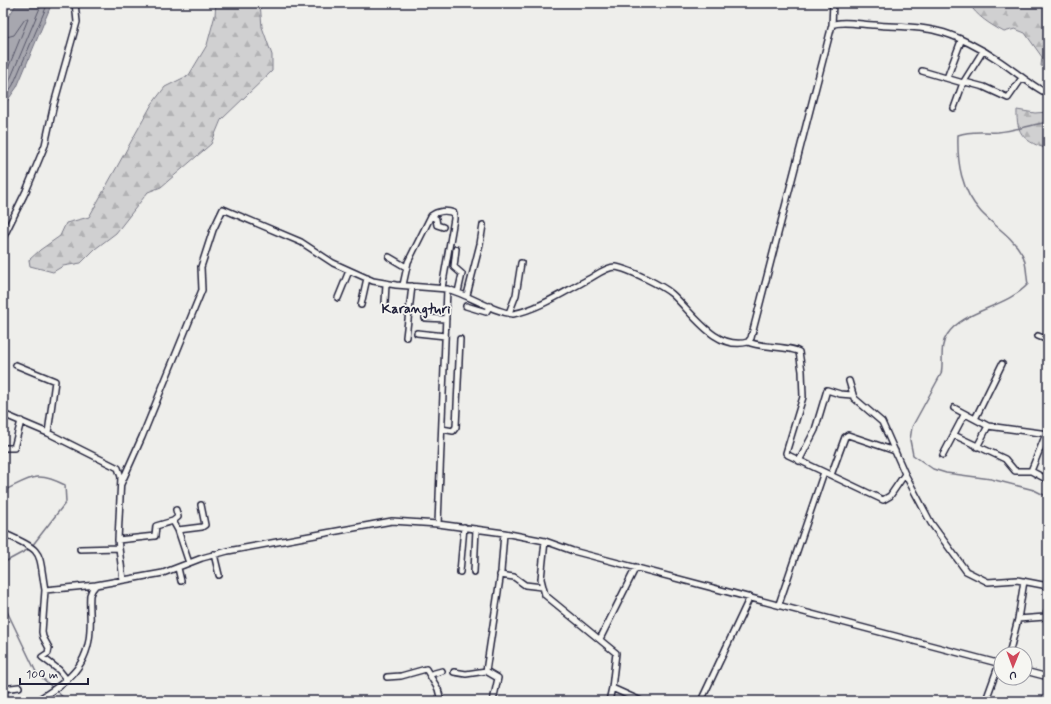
<svg xmlns="http://www.w3.org/2000/svg" width="1051" height="704" viewBox="0 0 1051 704" font-family="Mynerve,sans-serif">
  <style>
    .forest { fill: url(#forest-firs); stroke: #797986 }
    .water { fill: #a7a7af; stroke: #727281 }
    .lines { fill: none; stroke-linecap: round; stroke-linejoin: round }
    .shore { stroke: #575769; stroke-width: 1 }
    .stream { stroke: #727281; stroke-width: 1.5 }
    .minor-casing { stroke: #22223b; stroke-width: 8 }
    .minor { stroke: #f6f6f2; stroke-width: 5 }
    .labels { text-anchor: middle; stroke-width: 3.5; stroke-linejoin: round; paint-order: stroke }
    .quarter-label { font-size: 14px; font-weight: bold; fill: #22223b; stroke: #f6f6f2 }
  </style>
  <defs>
    <pattern id="forest-firs" width="22" height="20" patternUnits="userSpaceOnUse"><rect width="22" height="20" fill="#d0d0d1"/><path d="M5 1l3.5 6h-7zM16 11l3.5 6h-7z" fill="#b2b2b4"/></pattern>
  </defs>
  <rect width="100%" height="100%" fill="#eeeeeb"/>
  <filter id="ink" filterUnits="userSpaceOnUse"><feTurbulence type="fractalNoise" baseFrequency=".025" numOctaves="2"/><feDisplacementMap in="SourceGraphic" scale="8" xChannelSelector="R" yChannelSelector="G"/><feConvolveMatrix kernelMatrix="1 2 1 2 8 2 1 2 1" color-interpolation-filters="sRGB"/></filter>
  <g filter="url(#ink)">
    <!-- forest -->
    <path class="forest" d="M 216,3 L 260,3 L 262,27 L 272,55 L 272,71 L 221,120 L 211,144 L 161,187 L 148,192 L 116,233 L 95,249 L 81,263 L 63,266 L 53,272 L 30,266 L 29,260 L 40,250 L 60,236 L 66,223 L 89,217 L 152,104 L 165,87 L 189,75 L 207,45 L 215,15 Z
      M 969,3 L 1048,3 L 1048,69 L 1041,66 L 1042,57 L 1025,33 L 1015,29 L 1004,32 C 991,25 976,16 969,3 Z
      M 1017,110 L 1035,113 L 1048,112 L 1048,149 C 1025,142 1016,135 1017,110 Z"/>
    <!-- water -->
    <path class="water" d="M 17,3 L 52,3 L 17,87 L 3,107 L 3,26 Z"/>
    <g class="lines">
      <!-- shore -->
      <path class="shore" d="M 3,38 L 14,35 L 25,19 L 28,19 L 3,81
        M 3,91 L 9,82 L 42,3
        M 3,100 L 13,85 L 48,3"/>
      <!-- stream -->
      <path class="stream" d="M 1020,3 L 1048,8
        M 1048,122 C 1032,125 1015,130 998,132 C 984,133 972,130 958,135 C 957,163 961,190 981,212 C 994,226 1012,236 1022,254 C 1027,262 1026,275 1028,284 C 1006,308 963,310 947,335 C 939,346 944,362 941,374 L 912,427 L 910,440 L 913,455 L 933,469 L 946,473 L 991,479 L 1034,490 L 1048,497
        M 3,491 C 31,478 36,470 65,485 L 66,502 L 32,546
        M 3,563 L 29,549
        M 3,603 L 36,672 L 67,701"/>
      <!-- minor casing -->
      <g class="minor-casing">
        <path id="minor" d="M 832,25 L 833,3
          M 922,71 L 963,83
          M 947,78 L 961,41
          M 965,82 L 984,87 L 1008,98 L 1022,78
          M 954,108 L 963,83 L 983,51
          M 431,216 L 436,219 L 437,225 L 443,227
          M 3,238 L 26,191 L 45,145 L 54,104 L 77,22 L 75,3
          M 456,249 L 454,267 L 462,274 L 458,292
          M 389,257 L 406,267
          M 403,285 L 408,262 L 431,216 C 437,211 446,210 454,213 L 454,219 L 442,288
          M 467,295 L 480,244 L 483,225
          M 338,298 L 349,271
          M 385,303 L 386,284
          M 361,305 L 367,278
          M 466,306 L 486,312 L 490,306
          M 509,313 L 516,295 L 521,263
          M 425,318 L 446,319
          M 417,333 L 445,336
          M 1038,336 L 1048,340
          M 406,337 L 412,286
          M 748,342 C 761,348 792,346 799,352 L 802,371 L 803,397 L 786,453 L 788,455 L 824,472 L 779,604
          M 16,365 L 55,381 L 48,433
          M 849,381 L 854,398 L 882,422 L 905,474 L 931,523 L 966,571 L 988,582 L 1017,580 L 1048,586
          M 954,408 L 988,426 L 1048,434
          M 3,414 L 48,433 L 118,468 L 121,477 L 118,540 L 123,580
          M 975,419 L 1002,364
          M 442,429 L 453,431 L 456,427 L 460,339
          M 954,435 L 1005,459 L 1015,471 L 1031,471 L 1048,480
          M 977,447 L 988,426
          M 3,448 L 14,448 L 21,421
          M 943,455 L 964,415
          M 799,461 L 815,430 L 827,390 L 840,394 L 852,395
          M 1031,471 L 1046,434
          M 824,472 L 883,500 L 890,496 L 905,474
          M 831,475 L 845,437 L 848,435 L 895,451
          M 121,484 L 142,437 L 202,290 L 201,267 L 213,230 L 223,209 L 301,242 L 333,263 L 373,281 L 396,285 L 447,289
          M 173,521 L 178,517 L 176,510
          M 438,524 L 447,289 C 470,295 490,311 513,314 C 539,309 564,292 587,280 C 595,276 606,267 615,267 C 627,268 663,286 672,294 C 693,313 715,351 748,342 L 751,338 L 832,25 C 840,20 864,25 874,25 C 895,27 917,26 937,31 C 956,35 982,49 998,60 C 1015,71 1030,85 1048,94
          M 178,530 L 189,563
          M 5,534 C 45,552 38,550 45,590
          M 118,540 L 155,536 L 156,526 L 173,521 L 178,530 L 202,527 L 205,525 L 201,505
          M 545,541 L 541,579 L 545,595 L 616,653 L 612,688 L 641,701
          M 80,549 L 119,548
          M 214,554 L 219,575
          M 178,568 L 181,581
          M 460,572 L 464,527
          M 474,572 L 476,529
          M 500,575 L 514,577 L 525,585 L 542,587
          M 1018,619 L 1024,581
          M 600,639 L 636,567
          M 1009,654 L 1018,619 L 1045,617 L 1048,609
          M 1025,671 L 1048,677
          M 454,672 L 466,674 L 486,671
          M 431,674 L 442,671
          M 387,677 L 401,676 L 426,669 L 438,689 L 441,701
          M 67,680 L 59,670 L 42,657 L 48,653 L 49,648 L 43,637 L 42,632 L 45,590 L 96,585
          M 3,689 L 19,687
          M 36,701 C 66,683 89,667 90,629 C 91,618 89,606 90,595 L 92,590 L 96,585 L 163,573 L 202,558 L 228,551 L 392,521 L 438,524 L 504,533 L 545,541 L 573,551 L 1001,664
          M 493,701 L 498,678 L 486,671 L 501,572 L 504,533
          M 609,701 L 612,688
          M 701,701 L 750,597
          M 989,701 L 986,700 L 999,664"/>
      </g>
      <!-- minor -->
      <use href="#minor" class="minor"/>
    </g>
  </g>
  <g class="labels">
    <!-- quarter labels -->
    <g class="quarter-label">
      <text x="416" y="313">Karangturi</text>
    </g>
  </g>
  <!-- margin -->
  <rect width="1051" height="704" fill="none" stroke="#f6f6f2" stroke-width="16"/>
  <rect x="8" y="8" width="1035" height="688" fill="none" stroke="#22223b" stroke-width="1.5" filter="url(#ink)"/>
  <!-- north arrow -->
  <g transform="translate(1013 666) rotate(181)"><circle r="19" fill="#f6f6f2" stroke="#a1a1a9"/>
  <path d="M0-3L7 15L0 10L-7 15Z" fill="#d1495b"/>
  <text y="-6" font-size="11" font-weight="bold" text-anchor="middle" fill="#22223b">U</text>
  </g>
  <!-- scale -->
  <path d="M20 678v6h68v-6" fill="none" stroke="#22223b" stroke-width="2"/>
  <text x="26" y="678" font-size="12" fill="#22223b" stroke="#f6f6f2" stroke-width="3" paint-order="stroke">100 m</text>
</svg>
